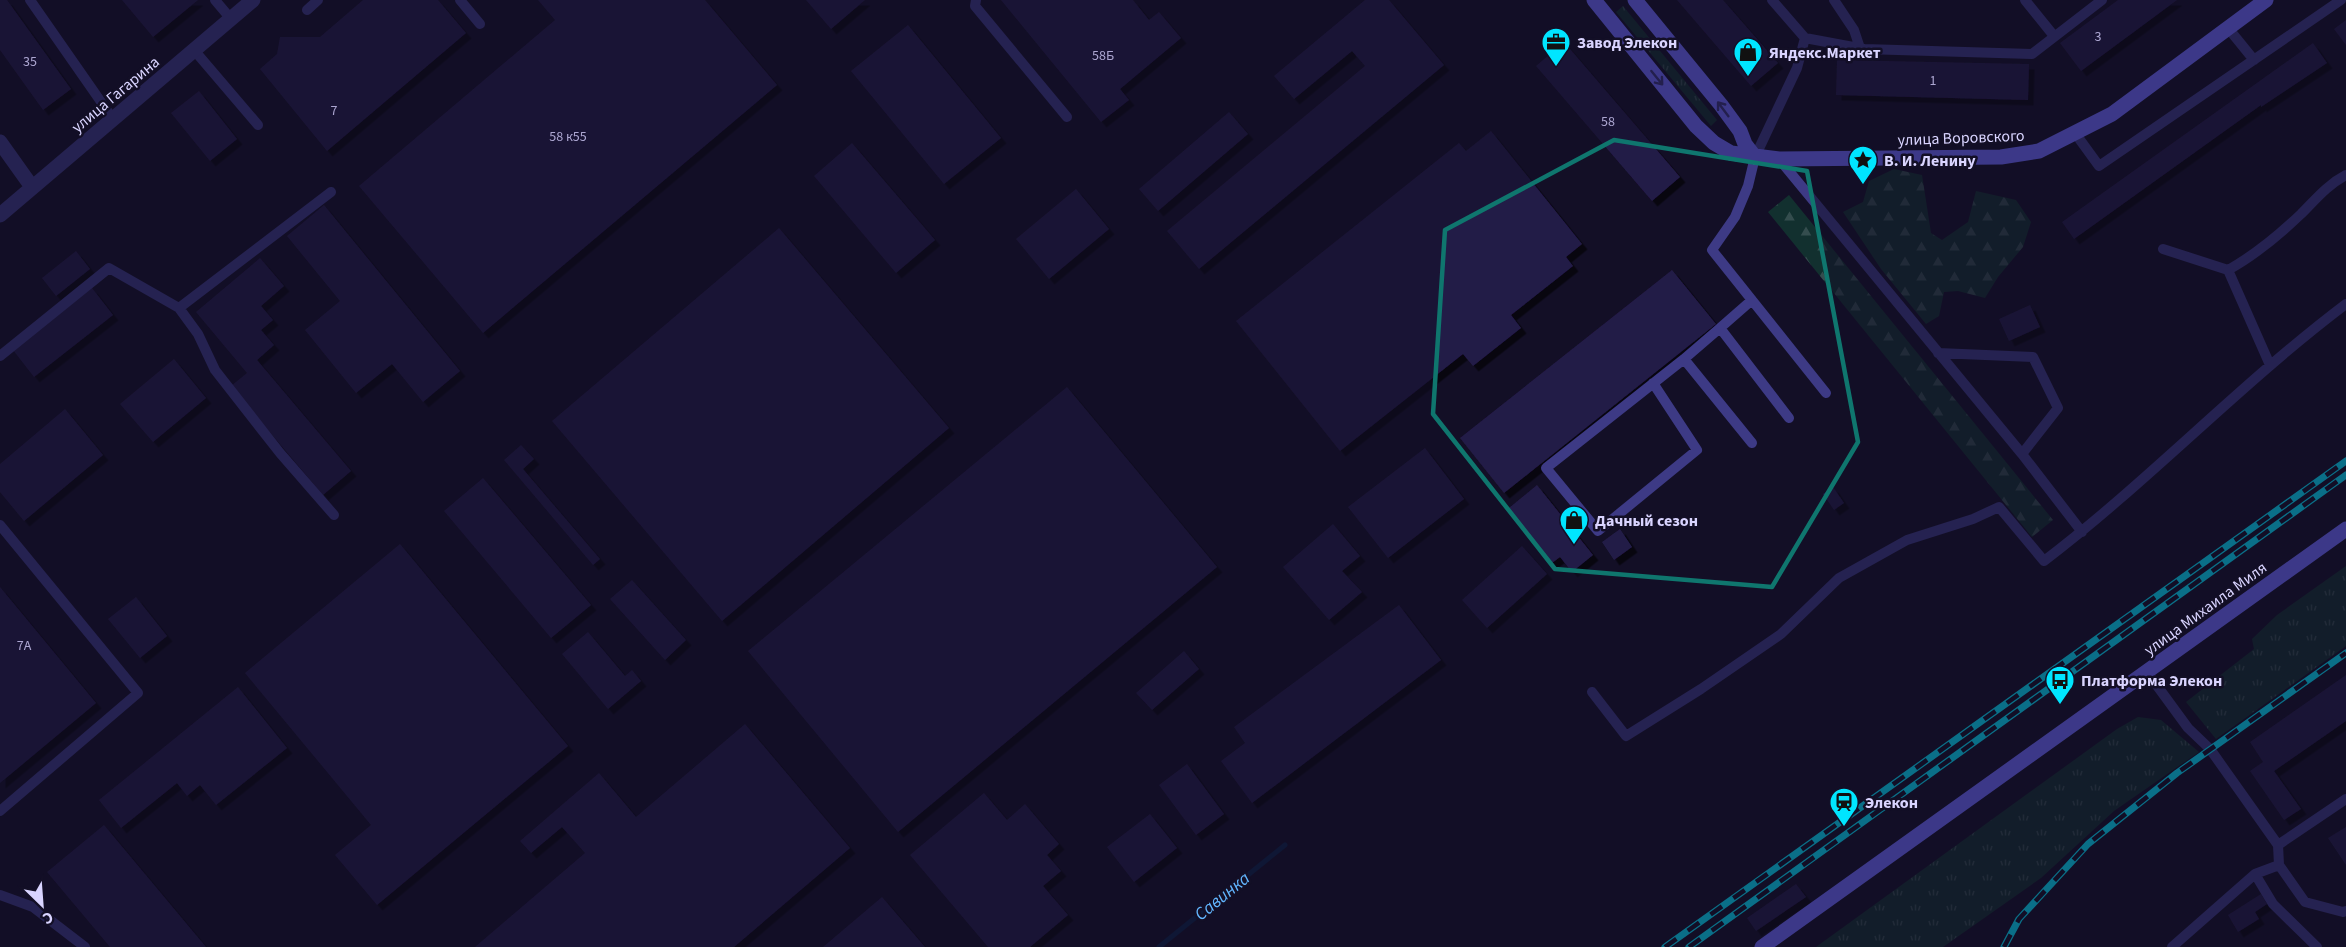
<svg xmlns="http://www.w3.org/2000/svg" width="2346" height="947" viewBox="0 0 2346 947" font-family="'Source Sans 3',sans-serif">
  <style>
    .grass { fill: url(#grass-tufts) }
    .forest { fill: url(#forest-firs) }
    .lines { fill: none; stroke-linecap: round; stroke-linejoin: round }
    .stream { stroke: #0c2248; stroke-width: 5 }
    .building { fill: #241b47; filter: url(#shadow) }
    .lane { stroke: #3d3a85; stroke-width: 10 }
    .street { stroke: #3d3a85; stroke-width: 15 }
    .secondary { stroke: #6f6bff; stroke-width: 15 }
    .rail-casing { stroke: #00e5ff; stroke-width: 7 }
    .rail { stroke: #130f26; stroke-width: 4.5; stroke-dasharray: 14; stroke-linecap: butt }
    .oneway { stroke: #38347d }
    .marked { fill: none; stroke: #0f766e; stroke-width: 4.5; stroke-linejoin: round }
    .labels { text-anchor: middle; stroke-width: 5; stroke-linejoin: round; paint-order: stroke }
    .number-label { font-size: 14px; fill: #aca6d1 }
    .poi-label { font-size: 16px; font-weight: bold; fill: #d9d4ff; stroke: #130f26; text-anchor: start }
    .street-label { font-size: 16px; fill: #d9d4ff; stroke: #130f26 }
    .water-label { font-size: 18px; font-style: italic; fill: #62b6ff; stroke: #130f26 }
  </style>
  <defs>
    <pattern id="grass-tufts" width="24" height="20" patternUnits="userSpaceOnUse" patternTransform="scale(1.5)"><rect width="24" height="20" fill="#12302f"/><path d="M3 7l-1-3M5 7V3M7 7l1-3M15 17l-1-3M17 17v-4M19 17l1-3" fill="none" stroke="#344d4e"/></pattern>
    <pattern id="forest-firs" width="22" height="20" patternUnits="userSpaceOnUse" patternTransform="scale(1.5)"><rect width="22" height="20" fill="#12302f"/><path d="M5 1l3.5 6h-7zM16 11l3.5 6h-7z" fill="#344d4e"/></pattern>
    <filter id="shadow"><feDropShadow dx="5.5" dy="5.5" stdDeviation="0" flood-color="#0009"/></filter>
  </defs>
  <rect width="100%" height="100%" fill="#130f26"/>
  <!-- grass -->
  <path class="grass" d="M 1623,6 L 1717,120 L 1711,126 L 1616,12 Z
    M 2346,566 L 2346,646 L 2216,739 L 2186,702 L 2254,649 L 2252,639 L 2277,615 Z
    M 2138,717 L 2161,720 L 2199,752 L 2114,811 L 2041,878 L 1943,947 L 1816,947 L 2117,729 Z"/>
  <!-- forest -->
  <path class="forest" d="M 1894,169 L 1922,175 L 1931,233 L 1942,240 L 1968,222 L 1976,191 L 2016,200 L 2031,222 L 2023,247 L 1998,277 L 1985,298 L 1958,291 L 1944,292 L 1939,316 L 1926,324 L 1881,269 L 1843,212 L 1863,202 L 1869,181 Z
    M 1789,195 L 2053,520 L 2032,537 L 1768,212 Z"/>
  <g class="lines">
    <!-- stream -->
    <path class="stream" d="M 1159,947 L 1285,845"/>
  </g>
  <!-- building -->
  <path class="building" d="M 0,0 L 7,0 L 71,89 L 43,110 L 0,50 Z
    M 122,0 L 198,0 L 153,37 Z
    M 363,0 L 438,0 L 466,33 L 327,151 L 260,69 L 277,54 L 280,37 L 320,37 Z
    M 538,0 L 705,0 L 777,85 L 483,333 L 359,186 L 555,20 Z
    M 806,0 L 865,0 L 831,29 Z
    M 1001,0 L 1133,0 L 1149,20 L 1159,12 L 1181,38 L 1120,89 L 1129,100 L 1101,122 Z
    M 1365,0 L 1389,0 L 1444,65 L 1199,269 L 1167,231 L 1365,66 L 1352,51 L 1294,99 L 1274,76 Z
    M 1677,0 L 1723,0 L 1778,63 L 1751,86 Z
    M 2118,0 L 2177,0 L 2081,71 L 2060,43 Z
    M 2346,20 L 2346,45 L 2334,29 Z
    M 908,25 L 1001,138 L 944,184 L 851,71 Z
    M 1564,42 L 1680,177 L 1652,201 L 1536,66 Z
    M 2313,43 L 2327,63 L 2261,107 L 2261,105 L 2074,239 L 2062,222 Z
    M 1837,60 L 2029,64 L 2028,100 L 1836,95 Z
    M 199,91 L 237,139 L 210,161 L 171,113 Z
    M 1229,112 L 1248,134 L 1158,211 L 1139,189 Z
    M 1491,131 L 1582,244 L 1566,257 L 1573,266 L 1511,315 L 1521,328 L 1473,366 L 1463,354 L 1340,451 L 1236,321 L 1459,143 L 1466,151 Z
    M 852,143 L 935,240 L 896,273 L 814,176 Z
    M 1076,189 L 1109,229 L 1049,279 L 1016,239 Z
    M 324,205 L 460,371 L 423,402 L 392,364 L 356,393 L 305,330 L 340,301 L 287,236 Z
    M 779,228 L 949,428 L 722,621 L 552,421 Z
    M 76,251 L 90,269 L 56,296 L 42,278 Z
    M 260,258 L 284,286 L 261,306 L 273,320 L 261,330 L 274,345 L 257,360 L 351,471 L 323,495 L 231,386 L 247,373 L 196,312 Z
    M 1672,270 L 1716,324 L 1504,493 L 1460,438 Z
    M 92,288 L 113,315 L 34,377 L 13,350 Z
    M 2030,305 L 2040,327 L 2009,341 L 1999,319 Z
    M 174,359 L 206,398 L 153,442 L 120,404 Z
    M 1067,387 L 1217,567 L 898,832 L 748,651 Z
    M 65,409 L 103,455 L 24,521 L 0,492 L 0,464 Z
    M 521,445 L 534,459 L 523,469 L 600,559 L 593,565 L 504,460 Z
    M 1425,448 L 1464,499 L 1388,558 L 1348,507 Z
    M 483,478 L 591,605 L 551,638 L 444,511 Z
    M 1537,485 L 1593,555 L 1572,572 L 1560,557 L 1552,563 L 1509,508 Z
    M 1833,487 L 1844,503 L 1834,510 L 1823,494 Z
    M 1333,524 L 1360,556 L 1342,571 L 1362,592 L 1329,620 L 1283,567 Z
    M 1620,529 L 1632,547 L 1614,560 L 1602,542 Z
    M 400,544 L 568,746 L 377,905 L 335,855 L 371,825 L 245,673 Z
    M 1522,546 L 1547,574 L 1487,628 L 1462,600 Z
    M 632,580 L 686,640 L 665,660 L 610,599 Z
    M 0,587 L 96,703 L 0,783 Z
    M 136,597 L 167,636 L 140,658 L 108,619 Z
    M 1399,605 L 1441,660 L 1252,803 L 1221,761 L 1245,743 L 1234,727 Z
    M 588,632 L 625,676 L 632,670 L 641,681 L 608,709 L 562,654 Z
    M 1184,651 L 1199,669 L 1152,710 L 1136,693 Z
    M 2346,675 L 2346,721 L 2274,771 L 2301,809 L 2284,820 L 2250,771 L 2263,762 L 2250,742 Z
    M 238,687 L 287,748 L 216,805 L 200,785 L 187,796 L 177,783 L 121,828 L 99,800 Z
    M 745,724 L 850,848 L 734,947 L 475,947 L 585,853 L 562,827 L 531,853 L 520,841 L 599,773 L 636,817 Z
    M 1187,764 L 1224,814 L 1196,835 L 1159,785 Z
    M 984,793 L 1007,820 L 1025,804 L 1059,844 L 1047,855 L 1061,871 L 1043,886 L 1068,915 L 1030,947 L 988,947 L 910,855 Z
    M 1150,814 L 1177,848 L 1134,882 L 1107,847 Z
    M 104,825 L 206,947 L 110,947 L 47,872 Z
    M 2346,827 L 2346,865 L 2328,838 Z
    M 1796,884 L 1806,897 L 1756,931 L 1747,918 Z
    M 2261,894 L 2267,904 L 2255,912 L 2259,919 L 2238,932 L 2228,915 Z
    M 882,897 L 925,947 L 823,947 Z"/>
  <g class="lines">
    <!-- lane -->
    <path class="lane" d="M 30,0 L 113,119
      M 215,0 L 231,19
      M 460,0 L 480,24
      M 976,0 L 975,6 L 1067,117
      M 1772,0 L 1805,38 L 1864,49 L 2032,54 L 2102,0
      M 1834,0 L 1854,30 L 1860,48
      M 2025,0 L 2054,36
      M 307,10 L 318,0
      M 2228,28 L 2254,60
      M 1805,38 L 1797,68 L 1755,157 L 1748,186 L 1735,217 L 1712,250 L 1826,393
      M 194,50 L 258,125
      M 2075,133 L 2099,166 L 2341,0
      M 1779,159 L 2022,454 L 2082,532
      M 2163,249 L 2228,270 L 2270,365
      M 2228,270 C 2255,255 2278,236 2301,214 C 2316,199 2327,185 2346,175
      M 1752,300 L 1720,328 L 1789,418
      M 179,308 L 331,192
      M 1720,328 L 1684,359 L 1752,443
      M 1938,353 L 2033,357 L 2058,408 L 2022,454
      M 0,356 L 109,268 L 179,308 L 198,334 L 215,370 L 280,453 L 334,515
      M 1653,383 L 1697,450 L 1598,531 L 1546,468 L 1684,359
      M 0,525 L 138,693 L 0,811
      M 2147,672 L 2188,728 L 2210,749 L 2278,845 L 2279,865 L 2305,902 L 2343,912 L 2346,911
      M 1592,692 L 1626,736 L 1701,689 L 1781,634 L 1839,578 L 1907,540 L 1973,519 L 1999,507 L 2044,561 C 2149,481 2240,384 2346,304
      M 2278,845 L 2346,799
      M 2255,874 L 2273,904 L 2317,947
      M 0,895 L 33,907 L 85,947
      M 2172,947 L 2255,874 L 2279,865"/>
    <!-- street -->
    <path class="street" d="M 0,142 L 32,187
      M 0,215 L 253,0"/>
    <!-- secondary -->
    <path class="secondary" d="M 1594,0 L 1696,126 L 1714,143 L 1731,153 L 1779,159 L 2001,157 L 2039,151 L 2112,114 L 2266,0
      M 1635,0 L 1721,105 L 1740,131 L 1745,144 L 1755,157
      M 1762,947 L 2346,529"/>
    <!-- rail casing -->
    <g class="rail-casing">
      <path id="rail" d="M 1665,947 L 2346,461
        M 1689,947 L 2346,475
        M 2004,947 L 2019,919 L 2088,844 L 2177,773 L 2346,653"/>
    </g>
    <!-- rail -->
    <use href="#rail" class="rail"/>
  </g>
  <!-- one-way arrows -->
  <defs><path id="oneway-shaft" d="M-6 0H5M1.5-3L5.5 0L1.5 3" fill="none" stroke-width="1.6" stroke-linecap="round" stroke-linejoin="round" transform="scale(1.5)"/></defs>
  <g class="oneway">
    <use href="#oneway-shaft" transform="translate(1657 78) rotate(51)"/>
    <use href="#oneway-shaft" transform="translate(1723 109) rotate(-127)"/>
  </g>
  <!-- marked area -->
  <path d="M0 0H2346V947H0ZM 1614,140 L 1807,171 L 1858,442 L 1772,587 L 1555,569 L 1433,414 L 1445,230 Z" fill="#130f26" fill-opacity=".55" fill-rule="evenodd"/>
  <path class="marked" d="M 1614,140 L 1807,171 L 1858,442 L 1772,587 L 1555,569 L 1433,414 L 1445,230 Z"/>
  <!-- icons -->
  <defs>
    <g id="office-pin" transform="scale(1.5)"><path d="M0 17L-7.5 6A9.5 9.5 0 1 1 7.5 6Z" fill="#00e5ff" stroke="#130f26"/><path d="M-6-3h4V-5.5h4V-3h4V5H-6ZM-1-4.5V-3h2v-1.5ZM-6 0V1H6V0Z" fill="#111"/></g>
    <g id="shop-pin" transform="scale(1.5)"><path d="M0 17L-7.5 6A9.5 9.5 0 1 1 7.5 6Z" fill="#00e5ff" stroke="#130f26"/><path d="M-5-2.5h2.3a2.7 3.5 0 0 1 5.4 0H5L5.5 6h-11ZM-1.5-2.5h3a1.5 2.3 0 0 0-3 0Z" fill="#111"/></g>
    <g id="sight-pin" transform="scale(1.5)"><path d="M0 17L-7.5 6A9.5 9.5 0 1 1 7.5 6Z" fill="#00e5ff" stroke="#130f26"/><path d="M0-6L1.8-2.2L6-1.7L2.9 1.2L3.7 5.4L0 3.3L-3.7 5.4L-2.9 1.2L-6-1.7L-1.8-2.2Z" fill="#111"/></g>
    <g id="bus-pin" transform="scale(1.5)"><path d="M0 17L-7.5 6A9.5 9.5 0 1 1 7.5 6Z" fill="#00e5ff" stroke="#130f26"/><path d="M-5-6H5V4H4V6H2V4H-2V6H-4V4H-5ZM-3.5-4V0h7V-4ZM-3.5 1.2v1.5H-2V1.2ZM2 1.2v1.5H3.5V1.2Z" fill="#111"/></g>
    <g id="station-pin" transform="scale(1.5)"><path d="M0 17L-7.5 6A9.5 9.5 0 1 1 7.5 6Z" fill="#00e5ff" stroke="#130f26"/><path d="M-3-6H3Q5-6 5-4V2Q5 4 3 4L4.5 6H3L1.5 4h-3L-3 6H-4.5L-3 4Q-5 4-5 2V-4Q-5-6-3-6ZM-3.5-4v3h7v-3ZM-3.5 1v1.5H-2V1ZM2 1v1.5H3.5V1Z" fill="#111"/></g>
  </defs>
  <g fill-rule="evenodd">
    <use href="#office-pin" x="1556" y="42"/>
    <use href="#shop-pin" x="1748" y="52"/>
    <use href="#sight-pin" x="1863" y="160"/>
    <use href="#shop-pin" x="1574" y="520"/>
    <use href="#bus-pin" x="2060" y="680"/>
    <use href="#station-pin" x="1844" y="802"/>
  </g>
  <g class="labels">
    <!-- number labels -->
    <g class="number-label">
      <text x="2098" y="41">3</text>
      <text x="1103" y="60">58Б</text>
      <text x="30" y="66">35</text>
      <text x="1933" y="85">1</text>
      <text x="334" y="115">7</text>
      <text x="1608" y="126">58</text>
      <text x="568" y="141">58 к55</text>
      <text x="24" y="650">7А</text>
    </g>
    <!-- poi labels -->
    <g class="poi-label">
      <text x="1577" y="48">Завод Элекон</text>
      <text x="1769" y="58">Яндекс.Маркет</text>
      <text x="1884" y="166">В. И. Ленину</text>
      <text x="1595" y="526">Дачный сезон</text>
      <text x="2081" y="686">Платформа Элекон</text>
      <text x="1865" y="808">Элекон</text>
    </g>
    <!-- street labels -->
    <g class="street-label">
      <text transform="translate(115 94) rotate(-40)" y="6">улица Гагарина</text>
      <text transform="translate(1961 137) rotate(-2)" y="6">улица Воровского</text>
      <text transform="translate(2205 608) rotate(-36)" y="6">улица Михаила Миля</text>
    </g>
    <!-- water labels -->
    <g class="water-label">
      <text transform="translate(1222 896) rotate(-39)" y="6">Савинка</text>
    </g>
  </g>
  <!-- north arrow -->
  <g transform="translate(42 905) rotate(155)" stroke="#130f26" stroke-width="4.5" paint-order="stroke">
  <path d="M0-4.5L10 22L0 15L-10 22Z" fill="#d9d4ff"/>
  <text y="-9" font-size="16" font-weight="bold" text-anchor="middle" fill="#d9d4ff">С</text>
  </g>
</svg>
